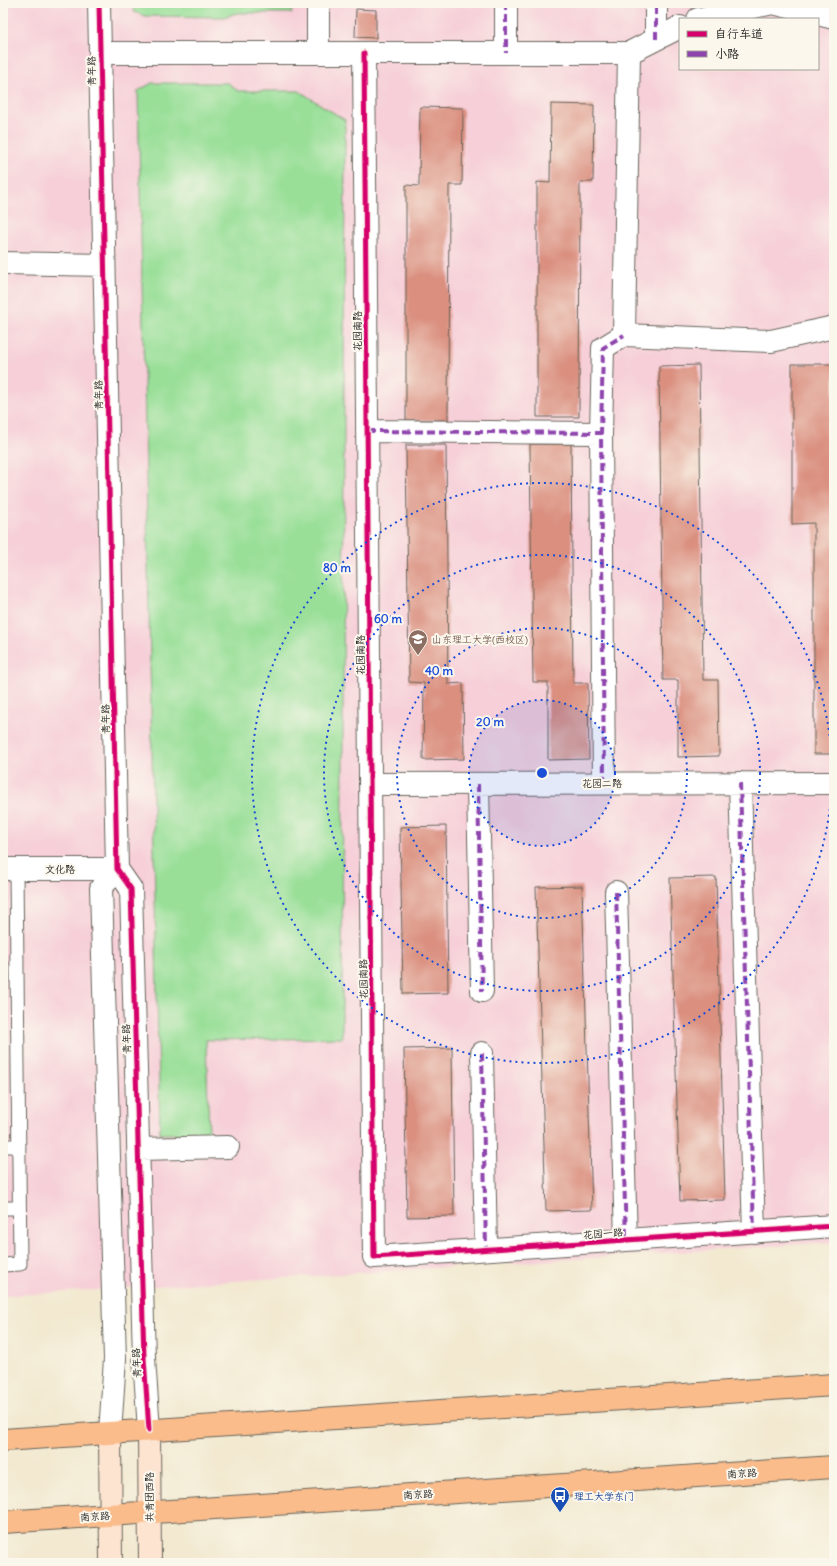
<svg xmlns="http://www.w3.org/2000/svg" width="837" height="1566" viewBox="0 0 837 1566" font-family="Delius,'LXGW WenKai TC',sans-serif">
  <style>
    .built { fill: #f6cfd8; fill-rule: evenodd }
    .green { fill: #99df98; stroke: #5a7e5a }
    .building { fill: #da8f7f }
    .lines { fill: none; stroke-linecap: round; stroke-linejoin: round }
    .service-casing { stroke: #67645b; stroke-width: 15 }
    .minor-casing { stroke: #67645b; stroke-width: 24 }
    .secondary-casing { stroke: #67645b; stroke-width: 24 }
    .primary-casing { stroke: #67645b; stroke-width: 24 }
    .service { stroke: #fff; stroke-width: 13 }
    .minor { stroke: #fff; stroke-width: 22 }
    .secondary { stroke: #fde4d1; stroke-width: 22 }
    .primary { stroke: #fabc8b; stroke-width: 22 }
    .quiet { stroke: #8e44ad; stroke-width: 4; stroke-dasharray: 8 4; stroke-linecap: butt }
    .cycleway-casing { stroke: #fbf7ec; stroke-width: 8 }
    .cycleway { stroke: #d6006c; stroke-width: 5 }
    .ring { fill: none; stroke: #1d4ed8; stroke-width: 2; stroke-dasharray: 2 4 }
    .labels { text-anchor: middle; stroke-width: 4; stroke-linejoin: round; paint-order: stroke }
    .street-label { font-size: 10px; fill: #1c1c1c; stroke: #fbf7ec }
    .education-label { font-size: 10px; fill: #785e54; stroke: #fbf7ec; text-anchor: start }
    .transit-label { font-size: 10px; fill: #164399; stroke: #fbf7ec; text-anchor: start }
    .centre { fill: #1d4ed8; stroke: #fbf7ec; stroke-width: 2 }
    .ring-label { font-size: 12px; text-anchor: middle; font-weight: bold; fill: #1d4ed8; stroke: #fbf7ec; stroke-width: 4; stroke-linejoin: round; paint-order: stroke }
  </style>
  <rect width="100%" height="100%" fill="#fbf7ec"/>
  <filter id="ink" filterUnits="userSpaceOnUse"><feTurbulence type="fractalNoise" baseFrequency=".025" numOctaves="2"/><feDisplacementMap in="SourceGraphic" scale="8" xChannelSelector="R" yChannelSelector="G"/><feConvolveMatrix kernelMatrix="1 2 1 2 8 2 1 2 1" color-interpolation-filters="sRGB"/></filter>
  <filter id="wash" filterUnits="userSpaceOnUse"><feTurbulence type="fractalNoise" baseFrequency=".012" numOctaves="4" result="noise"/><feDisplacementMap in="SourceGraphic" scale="16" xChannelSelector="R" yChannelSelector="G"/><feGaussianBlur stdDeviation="0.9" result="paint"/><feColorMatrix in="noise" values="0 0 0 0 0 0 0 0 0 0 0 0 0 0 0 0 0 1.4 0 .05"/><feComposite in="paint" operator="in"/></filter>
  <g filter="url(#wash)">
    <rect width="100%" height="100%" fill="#f2e9d0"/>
    <!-- built -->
    <path class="built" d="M 3,3 L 834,3 L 834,1242 L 3,1296 ZM 680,19 L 818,19 L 818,69 L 680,69 Z"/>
    <!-- green -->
    <path class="green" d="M 133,3 L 291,3 L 292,13 L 237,13 L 224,17 L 145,16 L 134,12 Z
      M 152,83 L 228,83 L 238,91 L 299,91 L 345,120 L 342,1038 L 206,1040 L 209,1134 L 160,1134 L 138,91 Z"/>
    <g id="blocks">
      <!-- building -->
      <path class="building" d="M 356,9 L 376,10 L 376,38 L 355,37 Z
        M 551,104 L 594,105 L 593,182 L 580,182 L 579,417 L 537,417 L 537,182 L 550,183 Z
        M 420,107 L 463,108 L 462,185 L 449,185 L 448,420 L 406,420 L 406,185 L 419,186 Z
        M 792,364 L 834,364 L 834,754 L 814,754 L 814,523 L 792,524 Z
        M 699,365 L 703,680 L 718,680 L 719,756 L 678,757 L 678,680 L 663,680 L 659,366 Z
        M 530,444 L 571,444 L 573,683 L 588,683 L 589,759 L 548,760 L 548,682 L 533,682 Z
        M 406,445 L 446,445 L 448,684 L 463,683 L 464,759 L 423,760 L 424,683 L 409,682 Z
        M 446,826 L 448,993 L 403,994 L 400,827 Z
        M 716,877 L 725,1200 L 680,1201 L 670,878 Z
        M 582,886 L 592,1210 L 546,1211 L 536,887 Z
        M 452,1048 L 454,1216 L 407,1217 L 404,1049 Z"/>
    </g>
  </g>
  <g filter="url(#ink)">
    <use href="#blocks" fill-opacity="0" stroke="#67645b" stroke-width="1"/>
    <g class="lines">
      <!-- service casing -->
      <g class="service-casing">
        <path id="service" d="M 3,1146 L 19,1146
          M 3,1208 L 19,1208
          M 3,1265 L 20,1264 L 16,870"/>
      </g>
      <!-- minor casing -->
      <g class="minor-casing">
        <path id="minor" d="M 99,3 L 117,869 L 131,889 L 144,1358 L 149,1430
          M 318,3 L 318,53
          M 506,3 L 506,53
          M 698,19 L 773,3 L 834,18
          M 656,39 L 656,3
          M 100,53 L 629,53 L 680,27
          M 364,53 L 374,1257 L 834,1226
          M 3,263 L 104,265
          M 624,335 L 629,53
          M 367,431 L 601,433
          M 604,783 L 601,433 L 603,348 L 624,335 L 771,341 L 834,327
          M 740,783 L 754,1232
          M 370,784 L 834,783
          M 478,784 L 482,991
          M 3,869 L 117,869
          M 616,892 L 626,1240
          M 482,1053 L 486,1249
          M 139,1149 L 228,1147
          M 110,1433 L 115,1359 L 101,888 L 117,869"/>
      </g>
      <!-- secondary casing -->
      <g class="secondary-casing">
        <path id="secondary" d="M 149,1430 L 150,1563
          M 110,1433 L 111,1563"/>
      </g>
      <!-- primary casing -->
      <g class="primary-casing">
        <path id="primary" d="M 3,1440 L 834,1385
          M 3,1522 L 834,1467"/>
      </g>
      <!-- service -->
      <use href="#service" class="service"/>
      <!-- minor -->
      <use href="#minor" class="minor"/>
      <!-- secondary -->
      <use href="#secondary" class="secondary"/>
      <!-- primary -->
      <use href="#primary" class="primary"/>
      <!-- quiet -->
      <path class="quiet" d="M 506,3 L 506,53
        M 756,3 L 756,7
        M 656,39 L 656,3
        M 367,431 L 601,433
        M 604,783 L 601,433 L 603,348 L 624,335
        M 740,783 L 754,1232
        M 478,784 L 482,991
        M 616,892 L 626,1240
        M 482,1053 L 486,1249"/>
      <!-- cycleway casing -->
      <g class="cycleway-casing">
        <path id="cycleway" d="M 99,3 L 117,869 L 131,889 L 144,1358 L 149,1430
          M 364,53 L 374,1257 L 834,1226"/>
      </g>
      <!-- cycleway -->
      <use href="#cycleway" class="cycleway"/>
    </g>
  </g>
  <!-- distance rings -->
  <circle cx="542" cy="773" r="73" fill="#1d4ed8" fill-opacity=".12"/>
  <g class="ring">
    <circle cx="542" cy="773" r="73"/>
    <circle cx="542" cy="773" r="145"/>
    <circle cx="542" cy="773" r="218"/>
    <circle cx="542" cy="773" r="290"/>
  </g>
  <!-- icons -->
  <defs>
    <g id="university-pin" transform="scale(1)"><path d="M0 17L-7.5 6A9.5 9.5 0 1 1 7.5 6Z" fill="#8d6e63" stroke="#fbf7ec"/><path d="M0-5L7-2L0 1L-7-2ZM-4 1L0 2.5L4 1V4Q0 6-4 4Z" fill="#fff"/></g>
    <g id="bus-pin" transform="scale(1)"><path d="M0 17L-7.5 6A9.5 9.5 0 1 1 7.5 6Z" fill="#1a4fb4" stroke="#fbf7ec"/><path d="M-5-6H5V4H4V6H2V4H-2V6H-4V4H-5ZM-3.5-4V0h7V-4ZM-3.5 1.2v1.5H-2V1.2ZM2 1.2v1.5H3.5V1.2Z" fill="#fff"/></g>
  </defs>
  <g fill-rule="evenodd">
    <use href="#university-pin" x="418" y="639"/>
    <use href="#bus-pin" x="560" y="1496"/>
  </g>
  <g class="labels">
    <!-- street labels -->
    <g class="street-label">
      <text transform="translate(91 71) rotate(-91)" y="4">青年路</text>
      <text transform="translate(357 331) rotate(-90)" y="4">花园南路</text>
      <text transform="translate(98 395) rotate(-91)" y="4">青年路</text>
      <text transform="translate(360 655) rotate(-90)" y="4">花园南路</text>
      <text transform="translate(105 719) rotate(-91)" y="4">青年路</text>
      <text x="602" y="787">花园二路</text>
      <text x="60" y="873">文化路</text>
      <text transform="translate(363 979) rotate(-91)" y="4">花园南路</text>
      <text transform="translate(126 1039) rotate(-92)" y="4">青年路</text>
      <text transform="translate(603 1233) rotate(-4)" y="4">花园一路</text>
      <text transform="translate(136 1363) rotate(-93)" y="4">青年路</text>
      <text transform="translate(742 1473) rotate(-4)" y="4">南京路</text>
      <text transform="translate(418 1494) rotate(-4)" y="4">南京路</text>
      <text transform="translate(149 1497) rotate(-90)" y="4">共青团西路</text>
      <text transform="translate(95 1516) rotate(-4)" y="4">南京路</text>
    </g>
    <!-- education labels -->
    <g class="education-label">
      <text x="432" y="643">山东理工大学(西校区)</text>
    </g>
    <!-- transit labels -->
    <g class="transit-label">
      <text x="574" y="1500">理工大学东门</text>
    </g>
  </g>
  <circle cx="542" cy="773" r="6" class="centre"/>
  <g class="ring-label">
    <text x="337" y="572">80 m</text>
    <text x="388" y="623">60 m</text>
    <text x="439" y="675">40 m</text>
    <text x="490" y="726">20 m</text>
  </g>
  <!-- margin -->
  <rect width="837" height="1566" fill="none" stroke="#fbf7ec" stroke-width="16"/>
  <!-- legend -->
  <rect x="679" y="18" width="140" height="52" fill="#fbf7ec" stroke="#a29f99"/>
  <rect x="687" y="31" width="20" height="6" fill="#d6006c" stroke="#a29f99"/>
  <text x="715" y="38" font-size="12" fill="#1c1c1c">自行车道</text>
  <rect x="687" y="51" width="20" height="6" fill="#8e44ad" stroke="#a29f99"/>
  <text x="715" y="58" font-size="12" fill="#1c1c1c">小路</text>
</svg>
